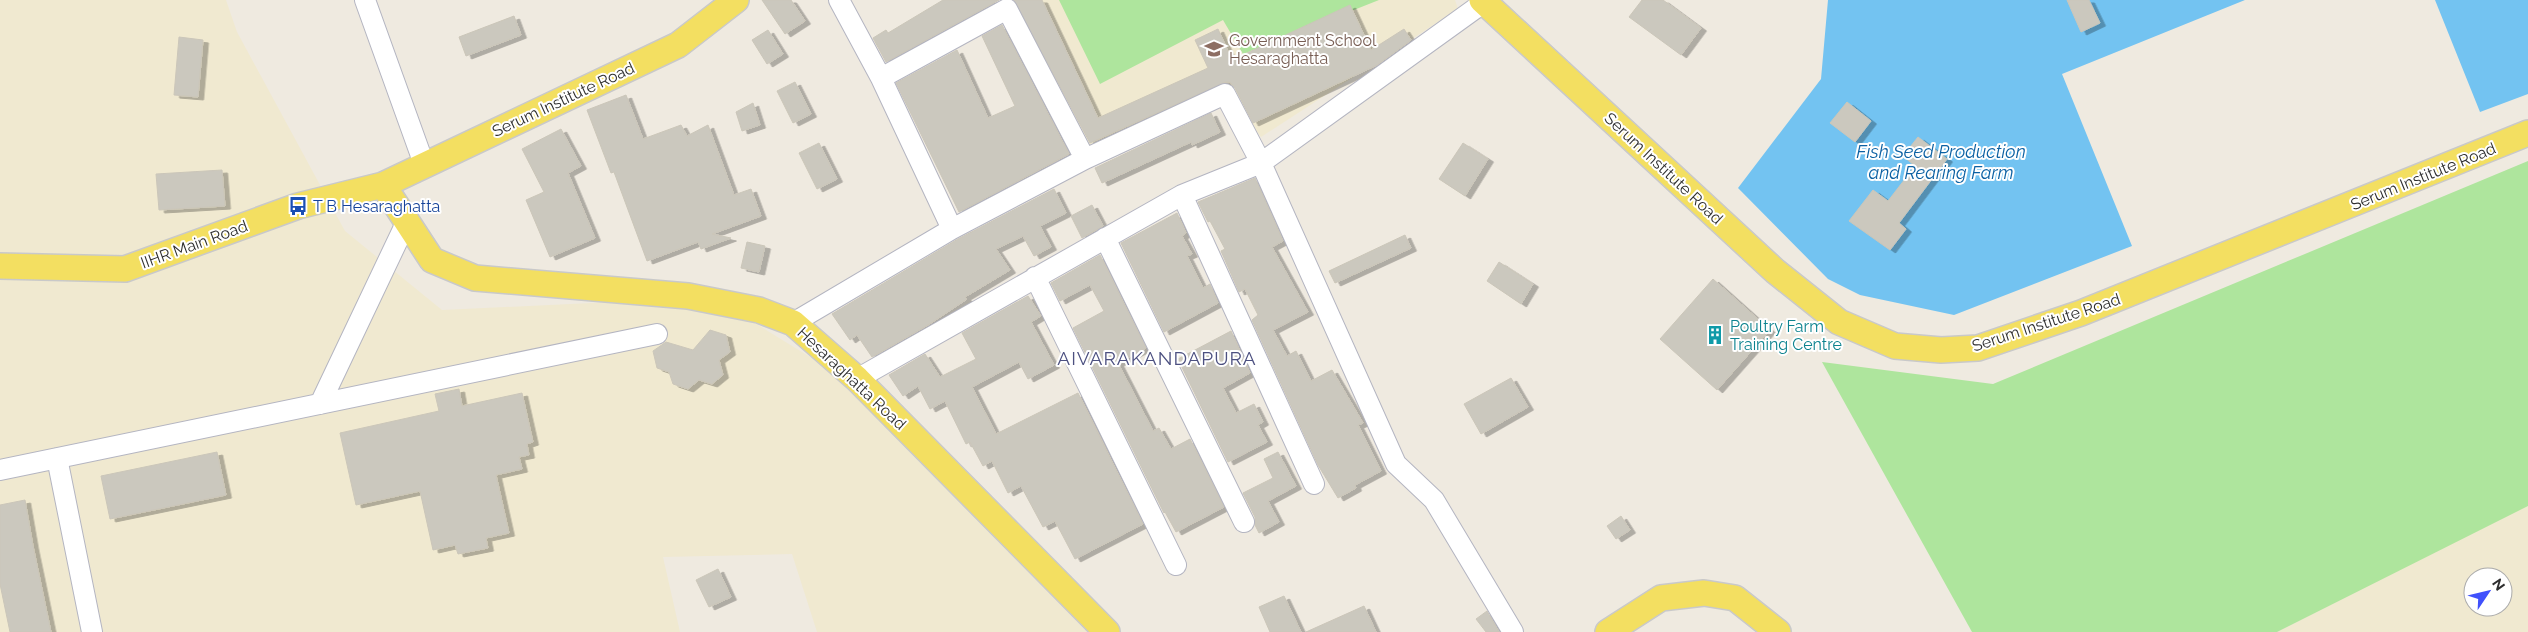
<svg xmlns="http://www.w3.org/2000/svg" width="2528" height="632" viewBox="0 0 2528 632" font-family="Raleway,sans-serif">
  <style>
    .education { fill: #f0e9d0; fill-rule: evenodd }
    .green { fill: #aee59d }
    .water { fill: #73c3f1 }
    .building { fill: #cbc8be; stroke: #cbc6b9; filter: url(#shadow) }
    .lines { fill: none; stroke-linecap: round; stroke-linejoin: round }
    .minor-casing { stroke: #b4b5c1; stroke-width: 22 }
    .major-casing { stroke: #c9c9c9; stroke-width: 28 }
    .minor { stroke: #fff; stroke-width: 20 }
    .major { stroke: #f3df61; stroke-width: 25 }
    .labels { text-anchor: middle; stroke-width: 4; stroke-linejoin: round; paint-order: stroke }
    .education-label { font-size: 16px; fill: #785e54; stroke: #fff; text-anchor: start }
    .street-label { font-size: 16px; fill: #2e2e2e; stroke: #fff }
    .transit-label { font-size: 16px; fill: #164399; stroke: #fff; text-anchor: start }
    .culture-label { font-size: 16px; fill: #0d838f; stroke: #fff; text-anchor: start }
    .water-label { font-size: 18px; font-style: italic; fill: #0c61a3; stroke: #fff }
    .quarter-label { font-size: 19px; letter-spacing: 1px; fill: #4c5080; stroke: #fff }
  </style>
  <defs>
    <filter id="shadow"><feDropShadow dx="5.5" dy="3" stdDeviation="0" flood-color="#0004"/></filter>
  </defs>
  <rect width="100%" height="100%" fill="#efeae0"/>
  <!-- education -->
  <path class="education" d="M 0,0 L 226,0 L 237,32 L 345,231 L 442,310 L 612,302 L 680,304 L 750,320 L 828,368 L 1090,632 L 817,632 L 792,554 L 663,557 L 680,632 L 0,632 Z
    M 1004,0 L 1455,0 L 1458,9 L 1261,137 L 1225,89 L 1087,154 Z
    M 2528,506 L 2528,632 L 2277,632 L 2514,511 ZM 2473,577 L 2503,577 L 2503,607 L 2473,607 Z"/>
  <!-- green -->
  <path class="green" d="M 1059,0 L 1379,0 L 1243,54 L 1223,20 L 1100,84 Z
    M 2528,161 L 2528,506 L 2277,632 L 1972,632 L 1822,362 L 1993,384 Z"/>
  <!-- water -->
  <path class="water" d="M 1828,0 L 2245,0 L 2062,74 L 2132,246 L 1954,315 L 1860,295 L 1828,279 L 1738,188 L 1821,79 Z
    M 2435,0 L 2528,0 L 2528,94 L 2480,112 Z"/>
  <!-- building -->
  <path class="building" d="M 762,0 L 791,0 L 805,21 L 785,34 Z
    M 943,0 L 999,0 L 886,62 L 873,38 L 886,30 L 888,33 Z
    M 1014,0 L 1042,0 L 1098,118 L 1208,68 L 1195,40 L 1218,29 L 1232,60 L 1350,5 L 1371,50 L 1404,29 L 1411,40 L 1377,65 L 1253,123 L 1235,88 L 1230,82 L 1225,82 L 1090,143 Z
    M 1642,0 L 1663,0 L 1701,28 L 1681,55 L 1629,17 Z
    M 2067,0 L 2089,0 L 2100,23 L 2081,32 Z
    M 514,16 L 521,35 L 466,56 L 459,37 Z
    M 1002,25 L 1069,154 L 959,212 L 896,83 L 957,50 L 988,118 L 1015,106 L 982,36 Z
    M 768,30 L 783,54 L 767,64 L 752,40 Z
    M 179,37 L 203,40 L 198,97 L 174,95 Z
    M 795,82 L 811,114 L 793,123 L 777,91 Z
    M 626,95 L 643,139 L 681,125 L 687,136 L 708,125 L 734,195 L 751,189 L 761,216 L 712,234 L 731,238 L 701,249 L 698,242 L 647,261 L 614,172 L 611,173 L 587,110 Z
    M 1847,102 L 1871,121 L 1855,142 L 1830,123 Z
    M 753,103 L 760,125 L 742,131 L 736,112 Z
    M 1211,113 L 1220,132 L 1192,145 L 1191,142 L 1102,183 L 1095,168 Z
    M 561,129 L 581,166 L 568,173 L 595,238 L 550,257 L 526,200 L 544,192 L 522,149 Z
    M 1918,137 L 1947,159 L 1899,223 L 1906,229 L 1890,250 L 1849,221 L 1873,190 L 1888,201 L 1915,166 L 1903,156 Z
    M 819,143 L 837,179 L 817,189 L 799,153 Z
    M 1463,143 L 1488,159 L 1465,196 L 1439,179 Z
    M 222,170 L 225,206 L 159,210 L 156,174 Z
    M 1255,178 L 1283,241 L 1272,247 L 1308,312 L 1273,330 L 1287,356 L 1296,351 L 1311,381 L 1332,370 L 1363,423 L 1358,425 L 1381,471 L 1355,485 L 1356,488 L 1338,498 L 1318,465 L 1252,320 L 1258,315 L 1245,289 L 1239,292 L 1221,251 L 1225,249 L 1210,221 L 1208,222 L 1198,202 Z
    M 1054,189 L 1066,213 L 1040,226 L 1051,247 L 1034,256 L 1023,236 L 996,249 L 1010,270 L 965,297 L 967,299 L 928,325 L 872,357 L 857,335 L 850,340 L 832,314 L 958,239 Z
    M 1092,205 L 1103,226 L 1082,238 L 1071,216 Z
    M 1177,213 L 1186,233 L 1182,236 L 1192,254 L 1187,256 L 1203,288 L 1210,284 L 1218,303 L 1164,332 L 1121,243 Z
    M 1405,235 L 1411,248 L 1335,283 L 1329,271 Z
    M 747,242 L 765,246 L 759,272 L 741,268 Z
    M 1100,255 L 1146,348 L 1118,363 L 1153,431 L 1159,428 L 1171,449 L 1190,439 L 1224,507 L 1176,532 L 1165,512 L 1164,513 L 1073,328 L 1104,311 L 1090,285 L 1060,301 L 1051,283 Z
    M 1499,262 L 1533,284 L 1521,304 L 1487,281 Z
    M 1713,279 L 1770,330 L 1717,390 L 1660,339 Z
    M 1028,296 L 1041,316 L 1031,322 L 1054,365 L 1028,379 L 1019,362 L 972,387 L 996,434 L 1078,393 L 1143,524 L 1075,559 L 1055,521 L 1043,527 L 1021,486 L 1008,493 L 992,461 L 983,466 L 970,442 L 966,444 L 945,401 L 930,409 L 918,386 L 903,396 L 889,375 L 925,354 L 940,377 L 976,359 L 962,333 Z
    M 710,330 L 726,335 L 730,352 L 719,360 L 723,375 L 712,384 L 699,380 L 688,389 L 673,384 L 669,372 L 657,368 L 653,351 L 666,342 L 693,350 Z
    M 1231,331 L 1250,373 L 1223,388 L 1236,413 L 1254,404 L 1263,422 L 1258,425 L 1267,442 L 1228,462 L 1178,359 Z
    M 1511,378 L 1528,407 L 1481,434 L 1464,404 Z
    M 459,389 L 462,406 L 522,393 L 533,442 L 527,444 L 529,455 L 519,457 L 522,469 L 496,475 L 509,533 L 486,538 L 488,548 L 458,554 L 455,545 L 433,550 L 420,491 L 356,505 L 340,433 L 439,411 L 435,394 Z
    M 217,452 L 226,495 L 110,519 L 101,476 Z
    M 1278,452 L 1296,486 L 1268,501 L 1279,522 L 1259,533 L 1255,525 L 1255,517 L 1243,493 L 1273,478 L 1264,459 Z
    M 25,500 L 33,546 L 51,632 L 10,632 L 0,584 L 0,505 Z
    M 1621,516 L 1630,530 L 1616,539 L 1607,526 Z
    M 718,569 L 731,597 L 709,607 L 696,580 Z
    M 1284,596 L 1301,632 L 1270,632 L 1259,607 Z
    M 1364,606 L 1376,632 L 1306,632 Z
    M 1487,611 L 1499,632 L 1486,632 L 1476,619 Z"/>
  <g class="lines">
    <!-- minor casing -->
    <g class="minor-casing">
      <path id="minor" d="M 365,0 L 424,164
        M 839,0 L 881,78 L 952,229
        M 881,78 L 1007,9 L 1085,159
        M 1182,195 L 1314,484
        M 1105,238 L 1244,522
        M 1035,277 L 1176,565
        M 793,323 L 952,229 L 1085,159 L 1225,94 L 1261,163 L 1396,464 L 1434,500 L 1513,632
        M 857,379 L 1182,195 L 1261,163 L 1483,3
        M 320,404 L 406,223
        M 57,458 L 92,632
        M 0,470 L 657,334"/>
    </g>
    <!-- major casing -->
    <g class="major-casing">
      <path id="major" d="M 1482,0 L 1775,271 L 1839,322 L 1895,346 L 1941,350 L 1978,348 L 2081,313 L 2528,133
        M 383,185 L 432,260 L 475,278 L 688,296 L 759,310 L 793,323 L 857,379 L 1107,632
        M 0,266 L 125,269 L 298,206 L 383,185 L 678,45 L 736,0
        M 1608,632 L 1661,598 L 1704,593 L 1735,598 L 1778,632"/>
    </g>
    <!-- minor -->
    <use href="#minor" class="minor"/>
    <!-- major -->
    <use href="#major" class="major"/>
  </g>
  <!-- icons -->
  <defs>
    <g id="school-bare" transform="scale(1.5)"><path d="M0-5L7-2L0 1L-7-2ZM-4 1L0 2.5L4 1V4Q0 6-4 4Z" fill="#8d6e63" stroke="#fff" stroke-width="2.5" paint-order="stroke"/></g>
    <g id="bus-bare" transform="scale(1.5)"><path d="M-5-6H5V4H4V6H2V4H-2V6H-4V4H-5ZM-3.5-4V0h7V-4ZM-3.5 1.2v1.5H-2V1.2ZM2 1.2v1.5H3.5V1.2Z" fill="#1a4fb4" stroke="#fff" stroke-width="2.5" paint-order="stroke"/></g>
    <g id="building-bare" transform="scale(1.5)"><path d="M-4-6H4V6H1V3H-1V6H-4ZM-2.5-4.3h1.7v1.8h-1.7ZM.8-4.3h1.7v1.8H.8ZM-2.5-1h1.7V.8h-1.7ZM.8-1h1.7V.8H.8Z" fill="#0f9aa8" stroke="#fff" stroke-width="2.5" paint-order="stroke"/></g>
  </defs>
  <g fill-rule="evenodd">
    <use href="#school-bare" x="1214" y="49"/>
    <use href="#bus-bare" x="298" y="206"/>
    <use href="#building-bare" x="1715" y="335"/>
  </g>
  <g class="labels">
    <!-- education labels -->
    <g class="education-label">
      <text x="1229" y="46">Government School<tspan x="1229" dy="18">Hesaraghatta</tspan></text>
    </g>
    <!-- street labels -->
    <g class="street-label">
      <text transform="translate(563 99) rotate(-25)" y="6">Serum Institute Road</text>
      <text transform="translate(1664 168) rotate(43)" y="6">Serum Institute Road</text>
      <text transform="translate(2423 176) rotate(-22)" y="6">Serum Institute Road</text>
      <text transform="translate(194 244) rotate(-20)" y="6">IIHR Main Road</text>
      <text transform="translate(2046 322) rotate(-18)" y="6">Serum Institute Road</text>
      <text transform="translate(852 378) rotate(43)" y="6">Hesaraghatta Road</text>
    </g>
    <!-- transit labels -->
    <g class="transit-label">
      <text x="313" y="212">T B Hesaraghatta</text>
    </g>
    <!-- culture labels -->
    <g class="culture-label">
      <text x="1730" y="332">Poultry Farm<tspan x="1730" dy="18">Training Centre</tspan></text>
    </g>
    <!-- water labels -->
    <g class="water-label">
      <text x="1941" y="158">Fish Seed Production<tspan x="1941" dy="21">and Rearing Farm</tspan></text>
    </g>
    <!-- quarter labels -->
    <g class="quarter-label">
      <text x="1157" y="365">AIVARAKANDAPURA</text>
    </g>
  </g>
  <!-- north arrow -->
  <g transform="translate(2488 592) rotate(55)"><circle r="24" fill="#ffffff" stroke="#ababab"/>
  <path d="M0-4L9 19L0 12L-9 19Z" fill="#4051fc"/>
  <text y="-8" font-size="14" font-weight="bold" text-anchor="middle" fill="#2e2e2e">N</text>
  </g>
</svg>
